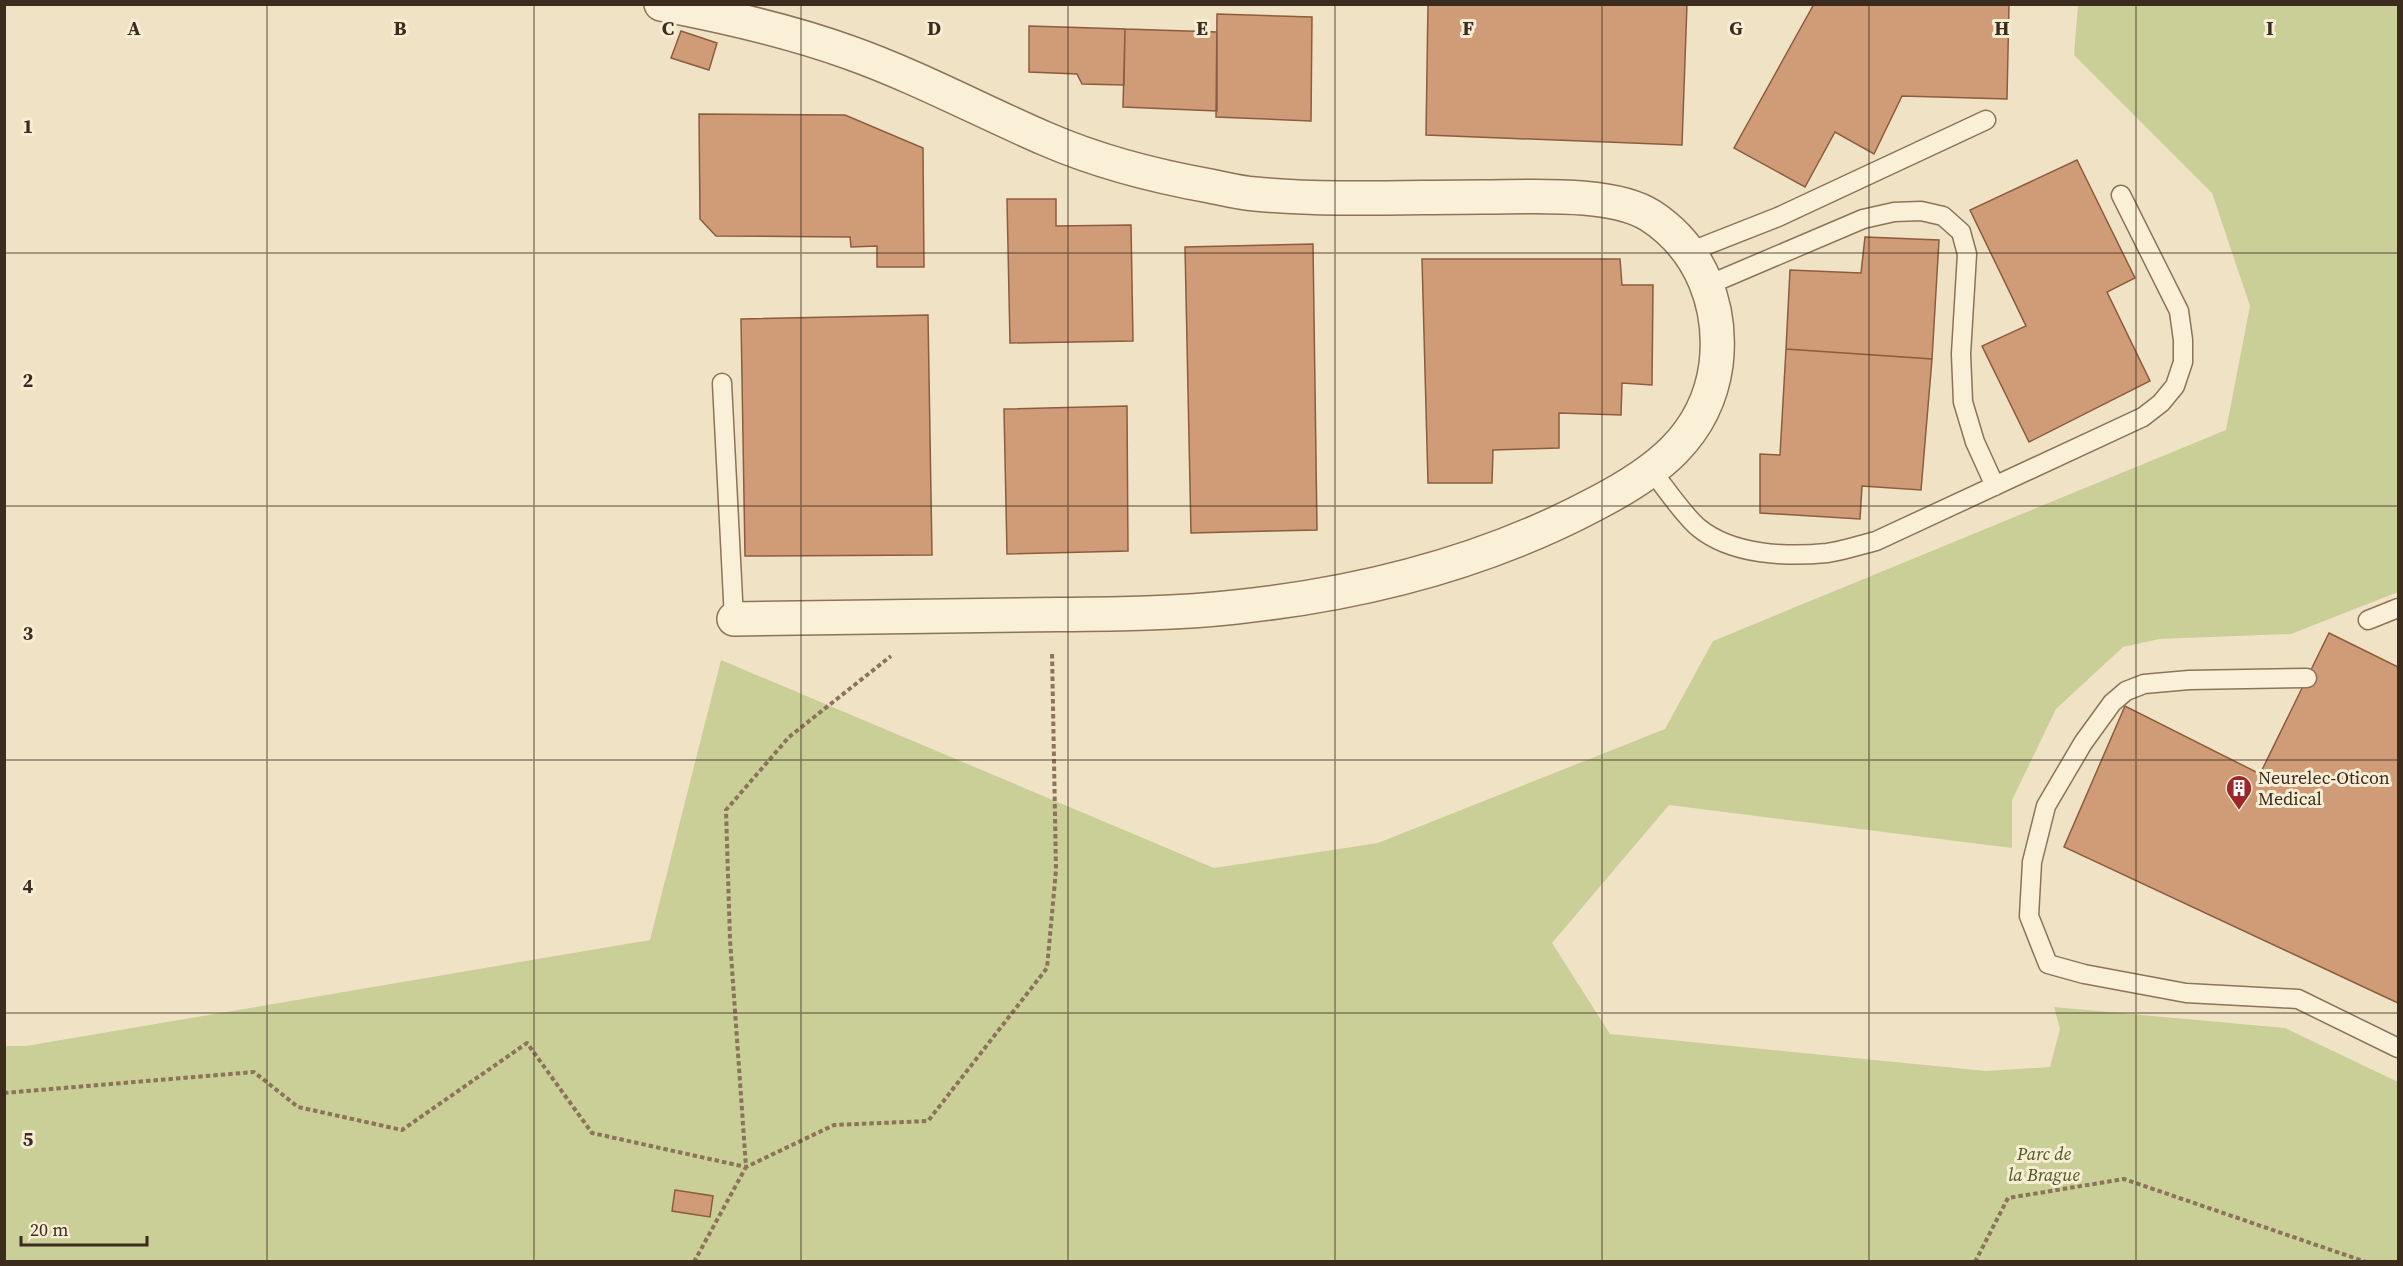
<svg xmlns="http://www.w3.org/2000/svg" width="2403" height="1266" viewBox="0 0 2403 1266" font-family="'Source Serif 4',serif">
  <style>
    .green { fill: #c9cf97 }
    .building { fill: #d09c78; stroke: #8c5c3e; stroke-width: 1.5 }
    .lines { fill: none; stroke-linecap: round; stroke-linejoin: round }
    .lane-casing { stroke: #8b7459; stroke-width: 21 }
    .street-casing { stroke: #8b7459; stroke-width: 36 }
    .path { stroke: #8b7459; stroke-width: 4; stroke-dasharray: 4.5 3; stroke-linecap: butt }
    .lane { stroke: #faf0d7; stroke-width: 18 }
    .street { stroke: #faf0d7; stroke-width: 33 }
    .grid { fill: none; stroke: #3b2c1e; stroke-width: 1.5; stroke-opacity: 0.55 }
    .labels { text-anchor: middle; stroke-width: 6; stroke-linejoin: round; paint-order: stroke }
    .poi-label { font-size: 18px; fill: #3b2c1e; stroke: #f7edd4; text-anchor: start }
    .park-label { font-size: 18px; font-style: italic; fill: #4b5824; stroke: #f7edd4 }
    .grid-label { font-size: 20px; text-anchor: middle; font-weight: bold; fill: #3b2c1e; stroke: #f7edd4; stroke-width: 6; stroke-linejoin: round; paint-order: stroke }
  </style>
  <rect width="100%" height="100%" fill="#f0e2c4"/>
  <!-- green -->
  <path class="green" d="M 2078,5 L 2398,5 L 2398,592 L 2291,634 L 2159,639 L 2123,647 L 2056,709 L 2012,800 L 2012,848 L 1669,805 L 1552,943 L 1610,1034 L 1986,1071 L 2050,1067 L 2060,1029 L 2054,1007 L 2285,1028 L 2398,1082 L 2398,1261 L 5,1262 L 5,1046 L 26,1046 L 650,940 L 721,660 L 1214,868 L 1378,843 L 1665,729 L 1713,641 L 2226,430 L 2250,306 L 2212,193 L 2074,55 Z"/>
  <!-- building -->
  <path class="building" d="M 1428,4 L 1687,4 L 1682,145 L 1426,135 Z
    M 1814,4 L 2009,4 L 2007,99 L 1902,96 L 1874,154 L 1835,132 L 1805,187 L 1734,148 Z
    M 1217,14 L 1312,17 L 1311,121 L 1216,117 Z
    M 1029,26 L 1125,29 L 1124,85 L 1082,84 L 1077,74 L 1029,72 Z
    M 1125,29 L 1217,32 L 1217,111 L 1123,107 Z
    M 681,31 L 717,43 L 709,70 L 671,58 Z
    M 699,114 L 845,115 L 923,148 L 924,267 L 877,267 L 877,246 L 851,247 L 850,237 L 716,236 L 700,219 Z
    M 2077,160 L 2135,278 L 2107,292 L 2150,381 L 2029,442 L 1982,346 L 2026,326 L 1970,210 Z
    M 1007,199 L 1056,199 L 1056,226 L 1131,225 L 1133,341 L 1010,343 Z
    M 1865,237 L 1939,240 L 1932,359 L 1786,349 L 1790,270 L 1861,273 Z
    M 1313,244 L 1317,530 L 1191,533 L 1185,247 Z
    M 1422,259 L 1620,259 L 1622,285 L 1653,285 L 1652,385 L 1622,383 L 1621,415 L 1559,413 L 1559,448 L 1493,450 L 1492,483 L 1428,483 Z
    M 928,315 L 932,555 L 745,556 L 741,319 Z
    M 1786,349 L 1932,359 L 1921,490 L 1862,486 L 1860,519 L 1760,513 L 1760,454 L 1780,455 Z
    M 1127,406 L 1128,551 L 1007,554 L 1004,409 Z
    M 2329,633 L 2398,667 L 2398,1003 L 2064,847 L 2125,706 L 2260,774 Z
    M 675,1190 L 713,1196 L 710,1217 L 672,1211 Z"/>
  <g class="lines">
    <!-- lane casing -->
    <g class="lane-casing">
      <path id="lane" d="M 1689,252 L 1778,217 L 1986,120
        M 1708,285 L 1863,219 L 1894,212 L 1921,211 L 1943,216 L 1961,232 L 1967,254 L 1961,354 L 1963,402 L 1975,442 L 1995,486
        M 722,383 L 734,619
        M 1652,471 C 1664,486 1684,516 1699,528 C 1732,555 1786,557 1827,553 C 1843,551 1860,545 1876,541 L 2143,417 L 2161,403 L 2175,386 L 2183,362 L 2183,340 L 2179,311 L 2121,195
        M 2368,620 L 2398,608
        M 2307,678 L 2189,680 L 2144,684 L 2126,691 L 2112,703 L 2083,743 L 2046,806 L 2032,862 L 2029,916 L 2048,964 L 2084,974 L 2186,993 L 2298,999 L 2398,1048"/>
    </g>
    <!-- street casing -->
    <g class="street-casing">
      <path id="street" d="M 661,4 C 724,16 787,30 848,52 C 916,76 981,111 1046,139 C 1099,162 1154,176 1210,186 C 1225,189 1240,193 1255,194 C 1331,201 1408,197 1483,197 C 1529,197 1613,191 1651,216 C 1701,249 1723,306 1716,365 C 1706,437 1655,473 1595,504 C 1484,563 1360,594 1236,607 C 1164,615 1091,614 1019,615 C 924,617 829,618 734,619"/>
    </g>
    <!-- path -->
    <path class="path" d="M 4,1093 L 254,1072 L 298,1107 L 402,1130 L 527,1043 L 592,1133 L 746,1167 L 834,1125 L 928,1121 L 1047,968 L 1056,870 L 1052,651
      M 694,1262 L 746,1167 L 730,940 L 726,810 L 789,737 L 891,656
      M 1975,1262 L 2008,1198 L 2124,1179 L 2366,1262"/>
    <!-- lane -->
    <use href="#lane" class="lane"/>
    <!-- street -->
    <use href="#street" class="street"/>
  </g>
  <!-- grid -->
  <path class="grid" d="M 267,4 L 267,1262M 534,4 L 534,1262M 801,4 L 801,1262M 1068,4 L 1068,1262M 1335,4 L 1335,1262M 1602,4 L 1602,1262M 1869,4 L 1869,1262M 2136,4 L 2136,1262M 4,253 L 2398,253M 4,506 L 2398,506M 4,760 L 2398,760M 4,1013 L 2398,1013"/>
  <!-- icons -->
  <defs>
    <g id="building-pin" transform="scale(1.35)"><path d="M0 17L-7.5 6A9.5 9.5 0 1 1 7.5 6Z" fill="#9d2728" stroke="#f7edd4"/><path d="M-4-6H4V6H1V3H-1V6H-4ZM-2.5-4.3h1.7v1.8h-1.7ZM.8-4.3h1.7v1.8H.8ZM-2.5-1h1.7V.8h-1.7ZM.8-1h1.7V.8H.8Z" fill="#fff"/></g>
  </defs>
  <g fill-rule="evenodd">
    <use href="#building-pin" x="2239" y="788"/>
  </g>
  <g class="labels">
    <!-- poi labels -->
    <g class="poi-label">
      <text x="2258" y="784">Neurelec-Oticon<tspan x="2258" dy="21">Medical</tspan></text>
    </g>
    <!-- park labels -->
    <g class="park-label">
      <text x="2044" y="1160">Parc de<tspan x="2044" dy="21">la Brague</tspan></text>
    </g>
  </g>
  <g class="grid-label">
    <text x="134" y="35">A</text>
    <text x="400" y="35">B</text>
    <text x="668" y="35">C</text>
    <text x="934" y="35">D</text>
    <text x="1202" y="35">E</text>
    <text x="1468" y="35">F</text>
    <text x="1736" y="35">G</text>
    <text x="2002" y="35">H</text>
    <text x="2270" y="35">I</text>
    <text x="28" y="133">1</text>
    <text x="28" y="387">2</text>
    <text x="28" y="640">3</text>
    <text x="28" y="893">4</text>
    <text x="28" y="1146">5</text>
  </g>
  <!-- border -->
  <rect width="2403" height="1266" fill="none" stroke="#3b2c1e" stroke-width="12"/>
  <!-- scale -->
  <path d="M21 1236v9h126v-9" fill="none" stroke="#3b2c1e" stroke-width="3"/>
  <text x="30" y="1236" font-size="18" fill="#3b2c1e" stroke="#f7edd4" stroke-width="4.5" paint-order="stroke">20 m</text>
</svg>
